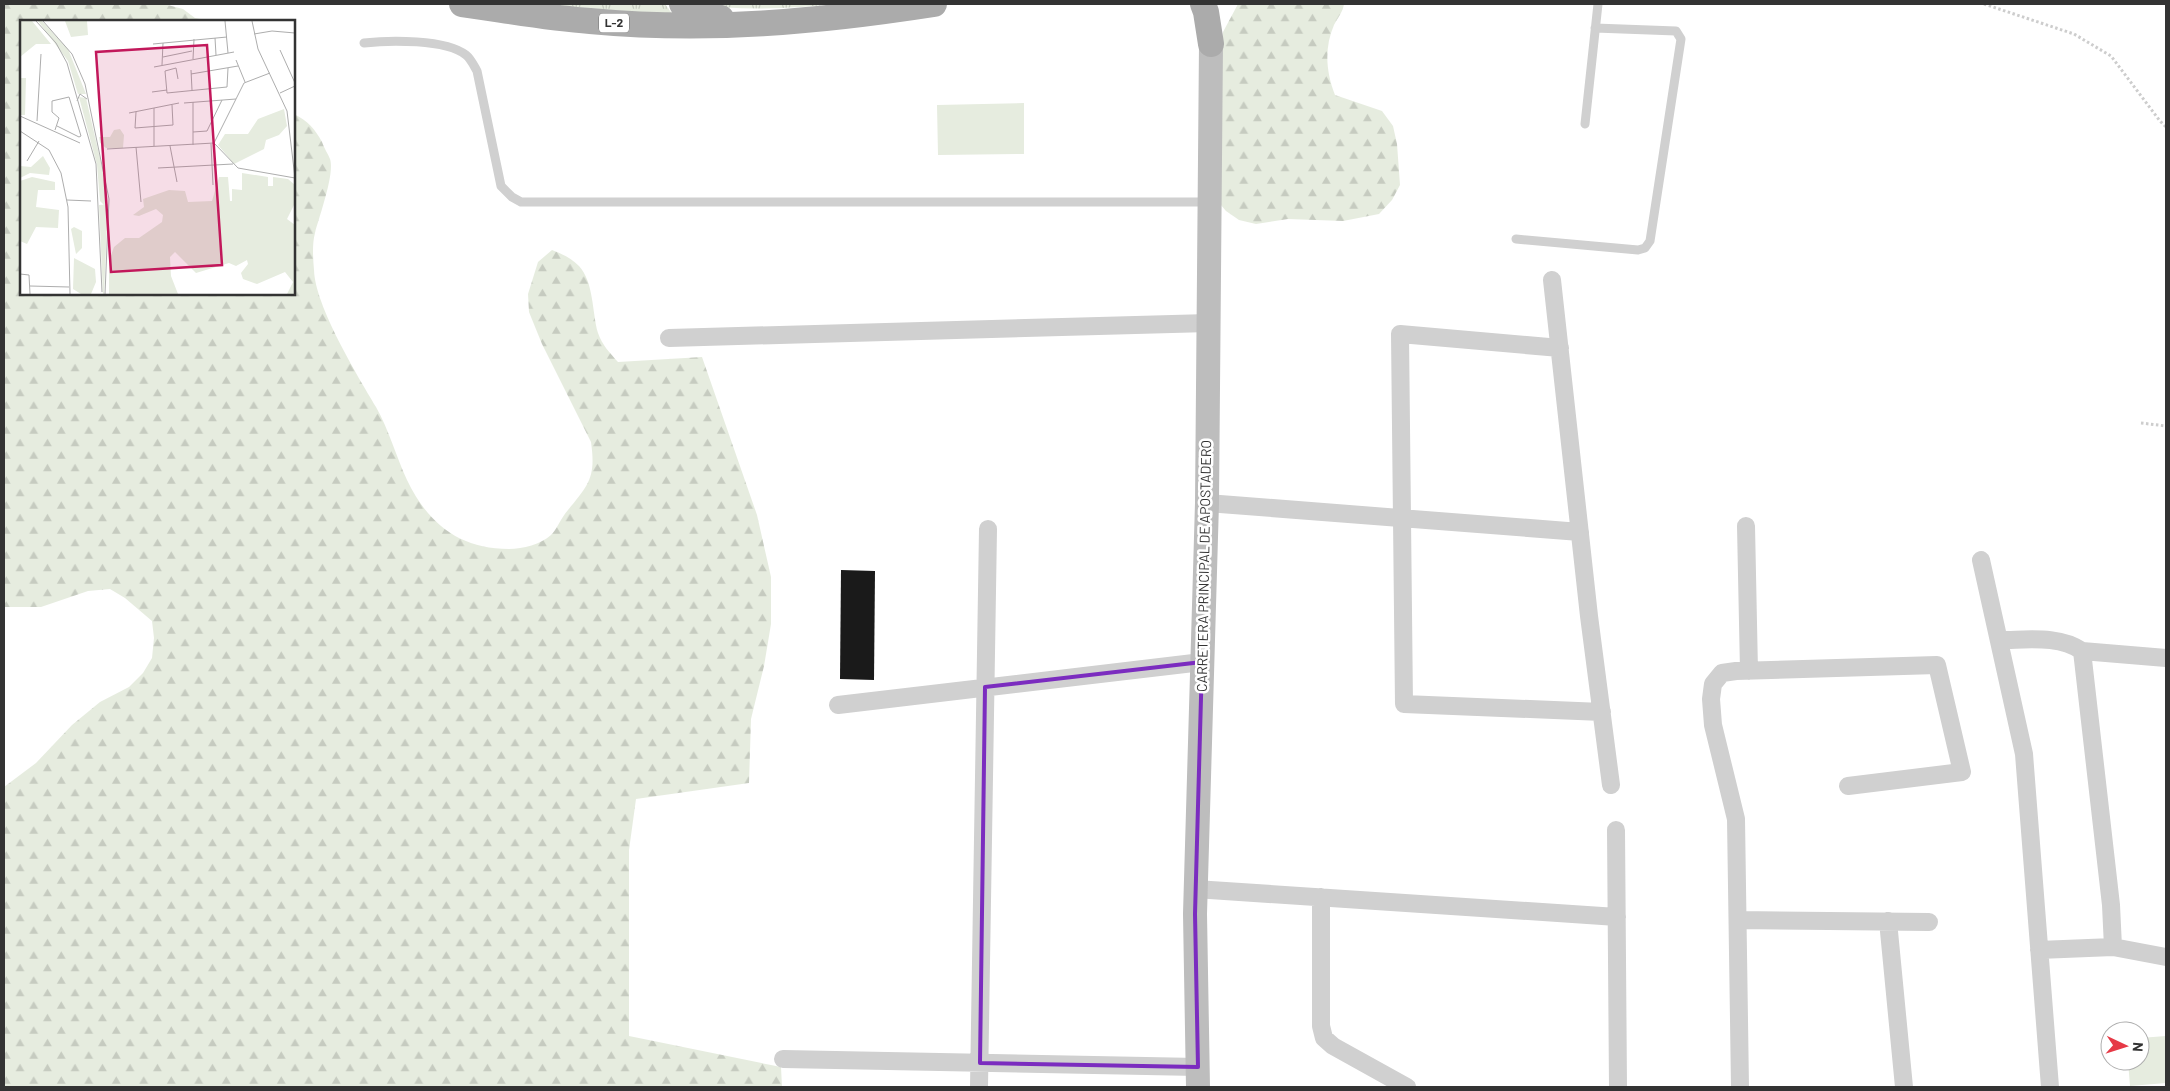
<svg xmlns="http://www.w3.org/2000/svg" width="2170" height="1091" viewBox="0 0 2170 1091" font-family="Barlow,sans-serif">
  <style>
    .grass { fill: url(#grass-tufts) }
    .forest { fill: url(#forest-firs) }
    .park { fill: #e6ecdf }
    .building { fill: #1a1a1a }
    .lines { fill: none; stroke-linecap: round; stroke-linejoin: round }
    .path { stroke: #cdcdcd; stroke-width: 3; stroke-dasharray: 2.5 2.5; stroke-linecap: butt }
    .lane { stroke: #d0d0d0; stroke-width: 9 }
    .street { stroke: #d0d0d0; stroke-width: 18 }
    .secondary { stroke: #bdbdbd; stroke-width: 24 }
    .primary { stroke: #ababab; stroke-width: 26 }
    .marked { fill: none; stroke: #7b2cbf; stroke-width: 4; stroke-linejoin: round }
    .labels { text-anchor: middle; stroke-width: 5; stroke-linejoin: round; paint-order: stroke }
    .shield { fill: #fff; stroke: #707070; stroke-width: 1 }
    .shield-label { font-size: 12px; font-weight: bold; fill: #333 }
    .street-label { font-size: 14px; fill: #333; stroke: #fff }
    .inset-road { fill: none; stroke: #adadad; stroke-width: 1 }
    .view { fill: #c2185b; fill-opacity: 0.15; stroke: #c2185b; stroke-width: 2.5 }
    .inset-edge { fill: none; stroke: #333; stroke-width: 2.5 }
  </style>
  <defs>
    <pattern id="grass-tufts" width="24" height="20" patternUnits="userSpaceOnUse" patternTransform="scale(1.25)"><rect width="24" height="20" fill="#e6ecdf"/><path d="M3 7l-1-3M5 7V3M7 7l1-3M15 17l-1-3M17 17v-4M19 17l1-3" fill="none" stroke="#c6cbc0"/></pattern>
    <pattern id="forest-firs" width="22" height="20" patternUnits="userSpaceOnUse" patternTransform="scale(1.25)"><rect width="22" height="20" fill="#e6ecdf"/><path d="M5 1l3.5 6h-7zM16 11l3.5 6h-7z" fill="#c6cbc0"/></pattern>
  </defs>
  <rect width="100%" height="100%" fill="#fff"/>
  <!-- grass -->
  <path class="grass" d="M 538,4 L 665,4 L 673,15 Z
    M 697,4 L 839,4 C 793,8 743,12 697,4 Z"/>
  <!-- forest -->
  <path class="forest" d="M 4,4 L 164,4 L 183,9 L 195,18 L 212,21 L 21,21 L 21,294 L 294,294 L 294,114 C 308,121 315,129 322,142 C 324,148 328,154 330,159 C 335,174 319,217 315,233 C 312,244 313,258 314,270 C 315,306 357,375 376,407 C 389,430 396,456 407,480 C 428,524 460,549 509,549 C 523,549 541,544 551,535 C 556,531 562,516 568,510 C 589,484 596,477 591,442 L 542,344 L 529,312 L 528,294 L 538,262 L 552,250 C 562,254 571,258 579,266 C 594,282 592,313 598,333 C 602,345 610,353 618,362 L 702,357 L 757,515 L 771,577 L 771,624 L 764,666 L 751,719 L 749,783 L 636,799 L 629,850 L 629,1036 L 781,1067 L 782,1087 L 4,1087 L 4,787 L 36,763 L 72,725 L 100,702 L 129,687 L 143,673 L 152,658 L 154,638 L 152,621 L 125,598 L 110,589 L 88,591 L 41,607 L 4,607 Z
    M 1238,4 L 1344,4 C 1343,12 1338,17 1334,25 C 1324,48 1326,72 1335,95 L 1382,111 L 1393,126 L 1397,144 L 1400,185 L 1392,200 L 1379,214 L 1343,221 L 1288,219 L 1256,224 L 1239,220 L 1226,211 L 1215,198 L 1221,47 L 1223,32 Z"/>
  <!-- park -->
  <path class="park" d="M 1024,103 L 1024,154 L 938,155 L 937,105 Z
    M 2166,1036 L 2166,1083 L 2130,1086 L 2128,1061 L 2140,1061 L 2140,1038 Z"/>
  <!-- building -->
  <path class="building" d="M 841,570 L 875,571 L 874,680 L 840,679 Z"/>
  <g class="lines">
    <!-- path -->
    <path class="path" d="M 1984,4 L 2074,34 L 2111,56 L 2160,121 L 2166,127
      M 2141,423 L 2166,426"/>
    <!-- lane -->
    <path class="lane" d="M 364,43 C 389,40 446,39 466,55 C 471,59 474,66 477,71 L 501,186 L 512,197 L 521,202 L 1208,202
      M 1585,124 L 1598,4
      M 1516,239 L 1638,250 L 1645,248 L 1650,241 L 1681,39 L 1676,31 L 1595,28"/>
    <!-- street -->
    <path class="street" d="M 1552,280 L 1589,616 L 1611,785
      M 669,338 L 1209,323
      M 1560,348 L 1400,334 L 1404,704 L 1602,712
      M 1207,503 L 1580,532
      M 1746,526 L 1749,671
      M 1981,560 L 2024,754 L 2050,1087
      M 2000,640 C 2027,640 2059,635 2082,651 L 2166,658
      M 2082,651 L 2111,905 L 2113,947
      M 838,705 L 1202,662
      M 1616,830 L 1618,1087
      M 1195,889 L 1617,917
      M 1321,897 L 1321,1026 L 1324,1038 L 1333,1046 L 1407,1087
      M 1738,920 L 1929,922
      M 1888,921 L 1904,1087
      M 2039,950 L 2113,947 L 2166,957
      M 783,1059 L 1198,1067
      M 979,1087 L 988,529
      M 1740,1087 L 1736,819 L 1713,725 L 1711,699 L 1713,684 L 1722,673 L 1736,671 L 1937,665 L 1962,772 L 1848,786"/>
    <!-- secondary -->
    <path class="secondary" d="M 1198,1087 L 1195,914 L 1207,503 L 1211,44"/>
    <!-- primary -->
    <path class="primary" d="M 462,4 C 505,10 547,18 590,21 C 708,32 818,22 934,4
      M 682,4 L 701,13 L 721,18
      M 1203,4 L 1206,12 L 1211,44"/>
  </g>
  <!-- marked area -->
  <path class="marked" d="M 1202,662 L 1195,914 L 1198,1067 L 980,1063 L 985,687 Z"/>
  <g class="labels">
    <!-- shield labels -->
    <rect class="shield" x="599" y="13.5" width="30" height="19" rx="4"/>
    <g class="shield-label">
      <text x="614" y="27">L-2</text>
    </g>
    <!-- street labels -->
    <g class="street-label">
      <text transform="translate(1204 566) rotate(-89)" y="5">CARRETERA PRINCIPAL DE APOSTADERO</text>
    </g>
  </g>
  <!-- overview -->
  <g transform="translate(20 20)">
    <rect width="275" height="275" fill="#fff"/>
    <path d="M 18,1 L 22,1 L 48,29 L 66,74 L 58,74 L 48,41 ZM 59,77 L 66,78 L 82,147 L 87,180 L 84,185 L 80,181 L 77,145 ZM 88,184 L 84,274 L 83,274 L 79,185 Z" fill="#e6ecdf"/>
    <path d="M 0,1 L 12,1 L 31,24 L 16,24 L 0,37 ZM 45,1 L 67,1 L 68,15 L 51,17 ZM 0,58 L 6,58 L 5,95 L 0,95 ZM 264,89 L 267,106 L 259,115 L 246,120 L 244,129 L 214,144 L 198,125 L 205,114 L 228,114 L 238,99 ZM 100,109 L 104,115 L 103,128 L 86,128 L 80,123 L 79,117 L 90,117 L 94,110 ZM 23,136 L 30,148 L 29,155 L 10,153 L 0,158 L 0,146 L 11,147 ZM 222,153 L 248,157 L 248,166 L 253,166 L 253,157 L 268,159 L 275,165 L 275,183 L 267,199 L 275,205 L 275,274 L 267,274 L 273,262 L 265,252 L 237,264 L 223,259 L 221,253 L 228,244 L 227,240 L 216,246 L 209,243 L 176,253 L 155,232 L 150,237 L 151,256 L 158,274 L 89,274 L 89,241 L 94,227 L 105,218 L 119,218 L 142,202 L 143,195 L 136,189 L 119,196 L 113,195 L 124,187 L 123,179 L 149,170 L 165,171 L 168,182 L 192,181 L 199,157 L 208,157 L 210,181 L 212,181 L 212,169 L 222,170 ZM 12,157 L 35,162 L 35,170 L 18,170 L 16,187 L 39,190 L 38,208 L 16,207 L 7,224 L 0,221 L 0,161 ZM 54,207 L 62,211 L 62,228 L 56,234 L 51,209 ZM 54,238 L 75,249 L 76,262 L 71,274 L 61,274 L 53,269 Z" fill="#e6ecdf"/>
    <path class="inset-road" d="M 16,1 L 36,23 L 47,43 L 76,144 L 82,272M 23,1 L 52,34 L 65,64 L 89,179 L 85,274M 205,1 L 208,33M 232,1 L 238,29 L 267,91 L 275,158M 234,14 L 252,11 L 275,13M 195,18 L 196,35M 133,24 L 207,17M 260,30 L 275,63M 143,37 L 172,31M 173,39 L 174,19M 216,40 L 225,62M 142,45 L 143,23M 134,47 L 214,32M 171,50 L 172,70M 171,54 L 218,46M 158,59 L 156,48 L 145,51 L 147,73 L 207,67 L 208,48M 132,72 L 147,70M 260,73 L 275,66M 57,81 L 60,74 L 67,79M 173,82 L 173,125M 164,83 L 216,79M 116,92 L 115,108 L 153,105 L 152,85M 109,93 L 159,83M 0,96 L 60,123M 17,101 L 21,34M 35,110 L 39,98 L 32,92 L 32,81 L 49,77 L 61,116 L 59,117 L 37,106M 0,111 L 29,130 L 41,153 L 48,187 L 50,274M 173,112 L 187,111 L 202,80M 194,123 L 224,63 L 250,53M 191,124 L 193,165M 134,126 L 134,88M 150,126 L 157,162M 116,127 L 121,182M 87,129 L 194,123 L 218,148 L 275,158M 7,141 L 19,121M 138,148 L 213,144M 47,180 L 71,181M 0,254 L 9,255 L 10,274M 10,266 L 49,267"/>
    <path class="view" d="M 187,25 L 202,245 L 91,252 L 76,32 Z"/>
    <rect width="275" height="275" class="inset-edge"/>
  </g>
  <!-- border -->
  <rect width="2170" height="1091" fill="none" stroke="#333333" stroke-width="10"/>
  <!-- north arrow -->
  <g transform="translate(2125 1046) rotate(94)"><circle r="24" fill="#ffffff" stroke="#adadad"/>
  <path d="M0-4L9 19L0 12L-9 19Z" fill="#e63946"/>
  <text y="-8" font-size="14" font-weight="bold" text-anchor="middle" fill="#333333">N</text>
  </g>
</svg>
